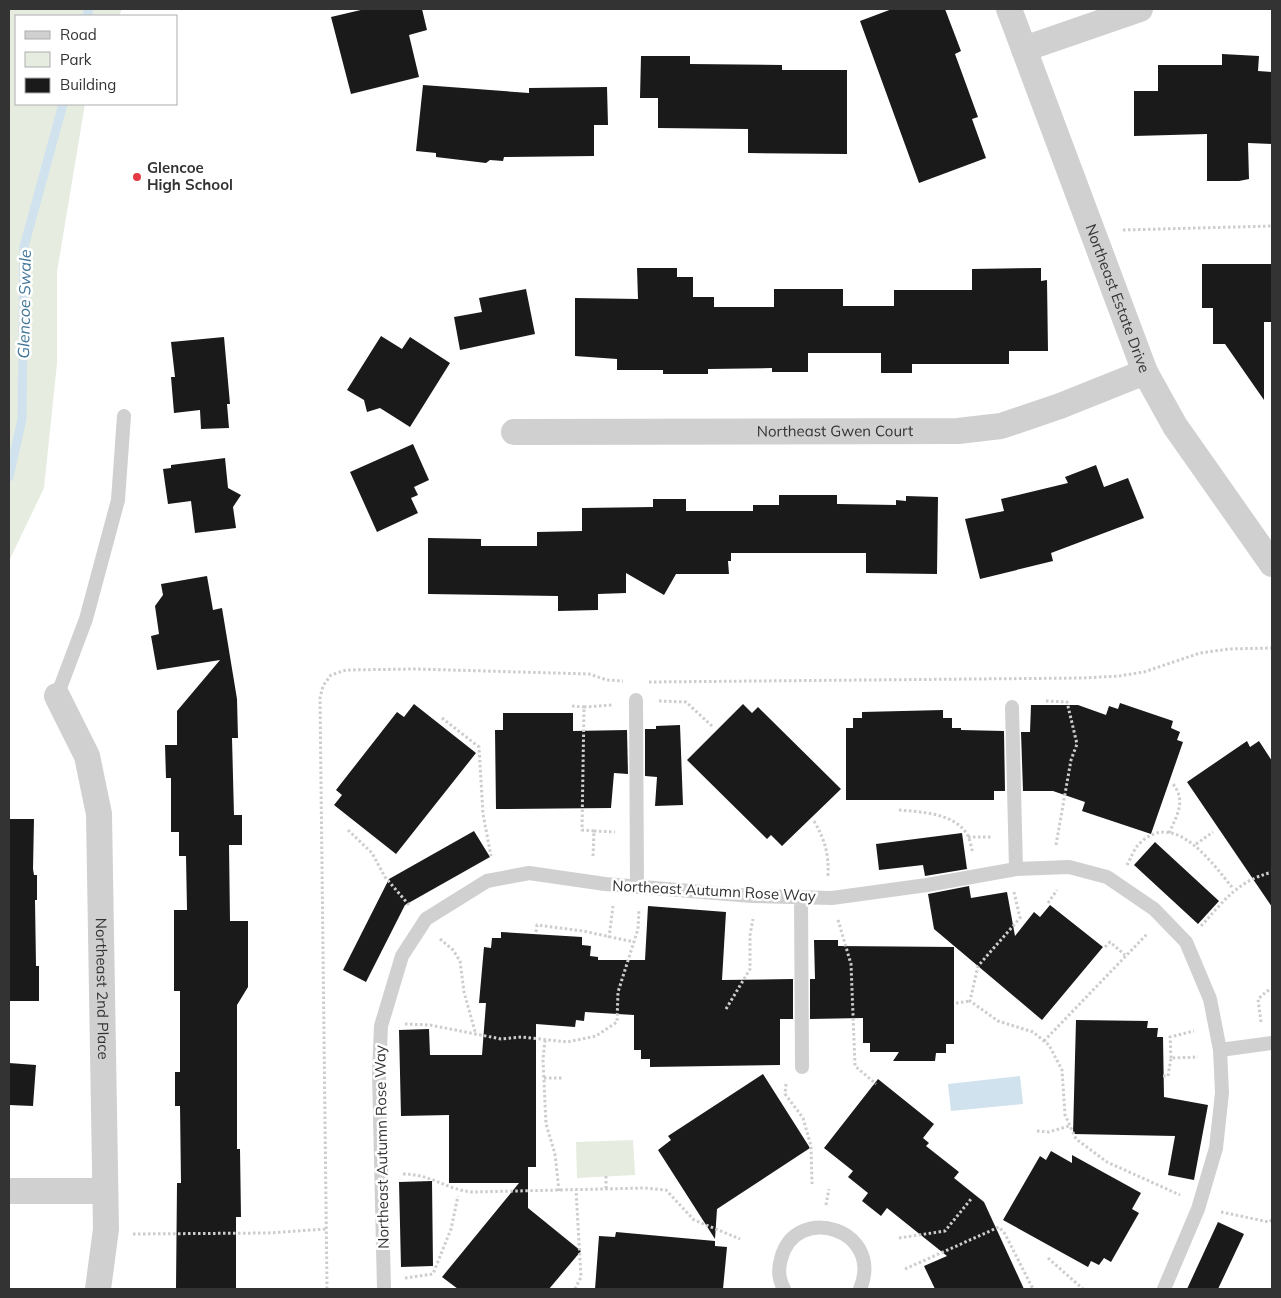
<svg xmlns="http://www.w3.org/2000/svg" width="1281" height="1298" viewBox="0 0 1281 1298" font-family="Mulish,sans-serif">
  <style>
    .green { fill: #e6ecdf }
    .water { fill: #cfe2ee }
    .lines { fill: none; stroke-linecap: round; stroke-linejoin: round }
    .stream { stroke: #cfe2ee; stroke-width: 9 }
    .building { fill: #1a1a1a }
    .path { stroke: #cdcdcd; stroke-width: 3; stroke-dasharray: 2.5 2.5; stroke-linecap: butt }
    .service { stroke: #d0d0d0; stroke-width: 14 }
    .minor { stroke: #d0d0d0; stroke-width: 26 }
    .poi-dot { fill: #e63946; stroke: #fff; stroke-width: 2 }
    .labels { text-anchor: middle; stroke-width: 5; stroke-linejoin: round; paint-order: stroke }
    .poi-label { font-size: 15px; font-weight: bold; fill: #333; stroke: #fff; text-anchor: start }
    .street-label { font-size: 15px; fill: #333; stroke: #fff }
    .water-label { font-size: 16px; font-style: italic; fill: #3f7597; stroke: #fff }
  </style>
  <rect width="100%" height="100%" fill="#fff"/>
  <!-- green -->
  <path class="green" d="M 9,9 L 122,9 L 119,16 L 16,16 L 16,104 L 85,104 L 57,272 L 57,363 L 44,488 L 9,561 Z
    M 633,1140 L 635,1175 L 577,1178 L 576,1142 Z"/>
  <!-- water -->
  <path class="water" d="M 1020,1076 L 1023,1104 L 951,1111 L 948,1084 Z"/>
  <g class="lines">
    <!-- stream -->
    <path class="stream" d="M 87,16 L 89,9
      M 9,477 L 22,419 L 24,247 L 63,104"/>
  </g>
  <!-- building -->
  <path class="building" d="M 365,9 L 422,9 L 427,30 L 409,35 L 419,77 L 351,94 L 331,17 Z
    M 892,9 L 945,9 L 961,51 L 955,54 L 978,117 L 972,119 L 986,158 L 919,183 L 860,21 Z
    M 1222,54 L 1259,56 L 1258,71 L 1272,72 L 1272,144 L 1248,143 L 1249,179 L 1239,181 L 1207,181 L 1207,134 L 1134,136 L 1134,91 L 1158,91 L 1158,65 L 1222,65 Z
    M 641,56 L 690,56 L 690,64 L 782,65 L 782,70 L 847,70 L 847,154 L 748,153 L 748,129 L 658,128 L 658,98 L 640,98 Z
    M 423,85 L 529,93 L 529,88 L 607,87 L 608,125 L 594,125 L 594,156 L 504,157 L 503,161 L 490,160 L 486,163 L 436,157 L 436,153 L 416,151 Z
    M 1202,264 L 1272,264 L 1272,322 L 1264,322 L 1264,400 L 1225,344 L 1213,344 L 1213,308 L 1202,308 Z
    M 637,268 L 677,268 L 677,277 L 693,277 L 693,297 L 714,297 L 714,307 L 774,307 L 774,289 L 843,289 L 843,306 L 894,306 L 894,290 L 972,290 L 972,269 L 1041,268 L 1041,281 L 1047,280 L 1048,351 L 1009,351 L 1009,364 L 912,364 L 912,373 L 881,373 L 881,353 L 808,353 L 808,372 L 772,372 L 772,368 L 708,369 L 708,374 L 663,374 L 663,370 L 617,370 L 617,359 L 575,356 L 575,298 L 638,299 Z
    M 526,289 L 535,334 L 460,350 L 454,317 L 482,312 L 479,298 Z
    M 381,336 L 402,349 L 410,337 L 450,363 L 410,427 L 380,408 L 367,412 L 364,400 L 347,390 Z
    M 224,337 L 230,404 L 227,404 L 229,428 L 201,429 L 200,410 L 174,413 L 171,377 L 175,377 L 171,342 Z
    M 413,444 L 429,480 L 414,487 L 418,495 L 411,498 L 418,513 L 377,532 L 350,472 Z
    M 225,458 L 228,488 L 241,495 L 233,507 L 236,528 L 195,533 L 191,501 L 168,504 L 163,469 L 171,468 L 171,465 Z
    M 1096,465 L 1104,487 L 1128,478 L 1144,518 L 1051,553 L 1053,561 L 980,579 L 965,519 L 1004,511 L 1001,499 L 1068,483 L 1065,477 Z
    M 779,495 L 837,495 L 837,504 L 896,505 L 896,500 L 906,501 L 906,496 L 938,497 L 937,574 L 866,573 L 866,553 L 731,553 L 731,561 L 728,561 L 729,574 L 676,574 L 664,595 L 626,573 L 626,593 L 598,594 L 598,610 L 558,611 L 558,596 L 428,594 L 428,538 L 481,539 L 481,546 L 537,546 L 537,532 L 582,531 L 582,508 L 653,507 L 653,499 L 686,499 L 686,511 L 753,511 L 753,505 L 779,505 Z
    M 207,576 L 213,610 L 222,608 L 237,699 L 238,738 L 232,738 L 234,815 L 242,815 L 242,845 L 229,845 L 230,921 L 248,921 L 248,987 L 237,1005 L 237,1149 L 240,1149 L 241,1217 L 236,1217 L 236,1289 L 176,1289 L 177,1183 L 181,1183 L 180,1106 L 175,1106 L 175,1072 L 180,1072 L 180,991 L 174,991 L 174,910 L 187,910 L 186,856 L 179,856 L 179,832 L 171,832 L 171,778 L 166,778 L 165,745 L 177,745 L 177,711 L 220,660 L 157,670 L 151,636 L 159,634 L 155,606 L 163,595 L 161,584 Z
    M 1120,703 L 1173,721 L 1171,728 L 1180,732 L 1177,740 L 1183,742 L 1151,834 L 1082,811 L 1085,802 L 1053,791 L 1023,791 L 1021,732 L 1030,732 L 1031,705 L 1078,705 L 1106,715 L 1109,706 L 1118,709 Z
    M 414,704 L 476,753 L 396,854 L 334,805 L 342,795 L 336,790 L 397,712 L 404,717 Z
    M 743,704 L 752,713 L 758,707 L 841,789 L 782,846 L 771,835 L 767,839 L 687,760 Z
    M 943,710 L 943,718 L 952,718 L 952,728 L 961,728 L 961,730 L 1004,731 L 1005,791 L 994,791 L 994,800 L 846,800 L 846,728 L 853,728 L 853,718 L 862,718 L 862,712 Z
    M 503,713 L 573,713 L 573,731 L 627,730 L 628,774 L 614,773 L 611,808 L 496,809 L 495,730 L 503,730 Z
    M 680,725 L 683,805 L 655,806 L 657,777 L 645,776 L 645,729 L 656,729 L 656,726 Z
    M 1247,741 L 1250,747 L 1259,741 L 1272,761 L 1272,907 L 1187,782 Z
    M 9,819 L 34,819 L 33,869 L 34,875 L 37,875 L 37,900 L 35,900 L 36,966 L 39,966 L 39,1001 L 9,1001 Z
    M 474,831 L 490,857 L 405,905 L 366,982 L 343,970 L 389,879 Z
    M 962,833 L 967,869 L 925,876 L 923,865 L 879,870 L 876,844 Z
    M 1155,842 L 1219,901 L 1198,924 L 1134,865 Z
    M 969,886 L 971,898 L 1007,892 L 1015,936 L 1034,912 L 1040,917 L 1050,905 L 1103,947 L 1042,1020 L 934,929 L 928,894 Z
    M 648,906 L 726,912 L 722,980 L 793,979 L 793,1019 L 780,1019 L 780,1065 L 650,1067 L 650,1059 L 641,1059 L 641,1050 L 634,1050 L 634,1015 L 585,1012 L 584,1021 L 576,1020 L 575,1027 L 536,1024 L 536,1167 L 528,1167 L 528,1208 L 581,1251 L 549,1289 L 458,1289 L 442,1277 L 519,1183 L 449,1183 L 449,1115 L 401,1116 L 399,1030 L 429,1029 L 430,1055 L 482,1055 L 486,1003 L 479,1003 L 484,947 L 491,948 L 492,938 L 501,938 L 501,932 L 582,937 L 582,945 L 591,946 L 590,956 L 598,957 L 598,960 L 645,960 Z
    M 814,940 L 838,940 L 838,946 L 954,947 L 954,1044 L 946,1044 L 946,1053 L 936,1053 L 935,1061 L 893,1061 L 899,1052 L 870,1052 L 870,1043 L 863,1043 L 863,1018 L 810,1019 L 810,979 L 815,979 Z
    M 1076,1020 L 1148,1021 L 1147,1028 L 1158,1028 L 1157,1037 L 1163,1037 L 1164,1097 L 1208,1105 L 1194,1180 L 1168,1175 L 1175,1136 L 1073,1134 Z
    M 9,1063 L 36,1065 L 33,1106 L 9,1105 Z
    M 763,1074 L 810,1148 L 717,1209 L 715,1239 L 658,1150 L 671,1140 L 668,1136 Z
    M 878,1079 L 934,1124 L 923,1138 L 929,1143 L 926,1146 L 959,1172 L 954,1178 L 984,1202 L 1024,1289 L 935,1289 L 924,1266 L 947,1256 L 887,1208 L 881,1216 L 862,1201 L 868,1193 L 848,1177 L 853,1171 L 824,1148 Z
    M 1051,1151 L 1072,1163 L 1072,1155 L 1141,1193 L 1132,1209 L 1139,1213 L 1111,1262 L 1104,1258 L 1099,1265 L 1091,1261 L 1088,1267 L 1003,1220 L 1040,1156 L 1046,1160 Z
    M 432,1181 L 433,1266 L 401,1267 L 399,1182 Z
    M 1218,1222 L 1244,1234 L 1218,1289 L 1187,1289 Z
    M 616,1232 L 715,1241 L 715,1246 L 727,1247 L 723,1289 L 595,1289 L 599,1236 L 615,1237 Z"/>
  <g class="lines">
    <!-- path -->
    <path class="path" d="M 1123,230 L 1272,226
      M 649,682 L 1083,678 L 1119,676 L 1144,672 L 1200,653 L 1229,649 L 1272,648
      M 659,701 L 686,702 L 712,726
      M 1046,701 L 1067,702 L 1077,744 L 1071,760 L 1056,845
      M 572,706 L 584,707
      M 442,718 L 479,747 L 483,814 L 491,856
      M 899,810 C 921,812 954,813 967,834 C 970,839 971,847 973,853
      M 814,821 C 825,840 829,854 828,876
      M 348,830 L 372,853 L 385,877 L 409,905
      M 594,831 L 582,830 L 584,707 L 613,705
      M 1169,833 C 1177,815 1187,800 1172,783
      M 968,837 L 993,837
      M 1196,844 L 1213,832
      M 593,856 L 594,831 L 615,832
      M 1127,865 C 1131,858 1134,849 1139,844 C 1174,808 1212,863 1232,887
      M 1014,892 L 1020,918 L 978,966 L 970,1001 L 998,1021 L 1033,1032 L 1049,1045 L 1062,1070 L 1065,1115 L 1076,1139 L 1107,1162 L 1180,1195
      M 1048,903 L 1057,890
      M 838,920 L 851,964 L 855,1066 L 876,1084
      M 1201,926 C 1225,900 1236,882 1272,872
      M 536,932 L 537,925 L 583,931 L 634,942
      M 609,938 L 613,906
      M 440,939 L 453,950 L 460,961 L 464,992 L 476,1035
      M 1105,947 L 1110,942 L 1125,955
      M 956,1003 L 970,1001
      M 726,1009 L 750,969 L 750,935 L 753,919
      M 1261,1022 L 1258,999 L 1267,991 L 1272,990
      M 405,1024 L 430,1025 L 501,1039 L 522,1037 L 567,1042 L 596,1036 L 617,1022 L 618,992 L 638,929 L 639,910
      M 545,1040 L 543,1060 L 546,1124 L 555,1154 L 559,1191
      M 1044,1041 L 1148,933
      M 1171,1058 L 1170,1037 L 1194,1031
      M 1163,1076 L 1168,1076 L 1171,1058 L 1198,1057
      M 544,1078 L 562,1078
      M 786,1084 L 785,1094 L 803,1118 L 811,1146 L 812,1184
      M 1037,1131 L 1049,1132 L 1069,1126
      M 403,1174 C 432,1174 446,1190 473,1192 L 645,1188 L 666,1190 L 694,1220 L 740,1239
      M 606,1176 L 606,1190
      M 826,1205 L 829,1189
      M 1221,1212 L 1269,1222 L 1272,1220
      M 133,1234 L 268,1233 L 326,1229
      M 899,1238 L 945,1231 L 971,1199
      M 1048,1258 L 1083,1289
      M 905,1269 L 999,1227 L 1005,1234 L 1033,1289
      M 405,1278 L 433,1274 L 451,1229 L 458,1196
      M 327,1289 L 320,698 L 323,686 L 331,675 L 346,670 L 416,669 L 589,674 L 607,680 L 623,681
      M 575,1289 L 581,1277 L 576,1190"/>
    <!-- service -->
    <path class="service" d="M 57,696 L 86,619 L 118,500 L 124,416
      M 636,700 L 637,887
      M 1012,707 L 1016,869
      M 801,897 L 802,1067
      M 1220,1050 L 1272,1043
      M 384,1289 L 379,1073 L 381,1026 L 402,956 L 426,919 L 487,881 L 529,873 L 605,884 L 752,896 L 832,898 L 927,885 L 1016,869 L 1069,867 L 1107,877 L 1154,909 L 1186,942 L 1210,999 L 1220,1050 L 1222,1093 L 1216,1148 L 1198,1209 L 1164,1289
      M 784,1289 C 779,1280 778,1269 781,1259 C 795,1202 885,1229 860,1289"/>
    <!-- minor -->
    <g class="minor">
      <path id="s1" d="M 1009,9 L 1145,372 L 1175,426 L 1272,564"/>
      <path d="M 1024,49 L 1140,9"/>
      <path id="s2" d="M 514,432 L 958,431 L 1001,426 L 1060,406 L 1145,372"/>
      <path id="s3" d="M 57,696 L 87,756 L 99,814 L 106,1229 L 98,1289"/>
      <path d="M 9,1191 L 105,1191"/>
    </g>
  </g>
  <!-- markers -->
  <circle class="poi-dot" cx="137" cy="177" r="5"/>
  <g class="labels">
    <!-- poi labels -->
    <g class="poi-label">
      <text x="147" y="173">Glencoe<tspan x="147" dy="17">High School</tspan></text>
    </g>
    <!-- street labels -->
    <g class="street-label">
      <text dy="5" stroke="none"><textPath href="#s1" startOffset="309">Northeast Estate Drive</textPath></text>
      <text dy="5" stroke="none"><textPath href="#s2" startOffset="321">Northeast Gwen Court</textPath></text>
      <text transform="translate(714 891) rotate(3)" y="5">Northeast Autumn Rose Way</text>
      <text dy="5" stroke="none"><textPath href="#s3" startOffset="301">Northeast 2nd Place</textPath></text>
      <text transform="translate(382 1147) rotate(-91)" y="5">Northeast Autumn Rose Way</text>
    </g>
    <!-- water labels -->
    <g class="water-label">
      <text transform="translate(24 304) rotate(-89)" y="6">Glencoe Swale</text>
    </g>
  </g>
  <!-- border -->
  <rect width="1281" height="1298" fill="none" stroke="#333333" stroke-width="20"/>
  <!-- legend -->
  <rect x="15" y="15" width="162" height="90" fill="#ffffff" stroke="#adadad"/>
  <rect x="25" y="31" width="25" height="8" fill="#d0d0d0" stroke="#adadad"/>
  <text x="60" y="40" font-size="15" fill="#333333">Road</text>
  <rect x="25" y="52" width="25" height="15" fill="#e6ecdf" stroke="#adadad"/>
  <text x="60" y="65" font-size="15" fill="#333333">Park</text>
  <rect x="25" y="78" width="25" height="15" fill="#1a1a1a" stroke="#adadad"/>
  <text x="60" y="90" font-size="15" fill="#333333">Building</text>
</svg>
